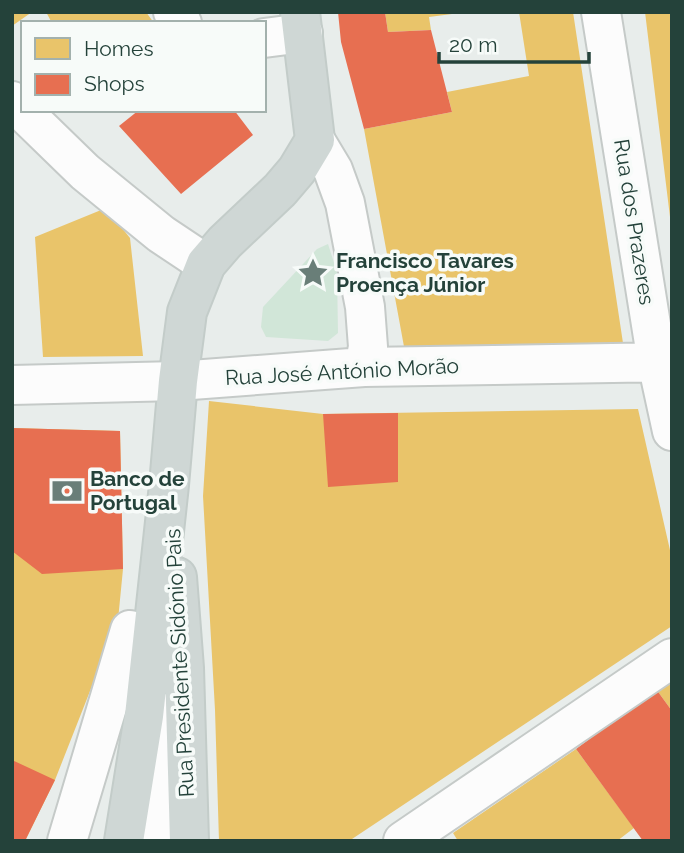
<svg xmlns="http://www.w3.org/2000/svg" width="684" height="853" viewBox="0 0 684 853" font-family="Raleway,sans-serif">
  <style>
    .garden { fill: #d1e6d8 }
    .homes { fill: #e9c46a }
    .shops { fill: #e76f51 }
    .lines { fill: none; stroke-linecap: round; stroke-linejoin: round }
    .minor-casing { stroke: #c5cac8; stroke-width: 42 }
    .major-casing { stroke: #c3ccc9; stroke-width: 42 }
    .minor { stroke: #fcfcfc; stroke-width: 38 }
    .major { stroke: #cfd7d5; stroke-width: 38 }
    .labels { text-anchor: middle; stroke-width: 7; stroke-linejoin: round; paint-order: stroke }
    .street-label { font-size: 21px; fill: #24423a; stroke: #f7fbf9 }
    .poi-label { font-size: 21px; font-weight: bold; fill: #24423a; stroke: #f7fbf9; text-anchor: start }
  </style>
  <rect width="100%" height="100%" fill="#e8edeb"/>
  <!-- garden -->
  <path class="garden" d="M 328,244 L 337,272 L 338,333 L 328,341 L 266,337 L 261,327 L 263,307 L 317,249 Z"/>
  <!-- homes -->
  <path class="homes" d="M 12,12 L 32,12 L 12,26 Z
    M 46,12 L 146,12 L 154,23 L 52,23 Z
    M 385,12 L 452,12 L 452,14 L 429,17 L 431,30 L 388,32 Z
    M 519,12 L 573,12 L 623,343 L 405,352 L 364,129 L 452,112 L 447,92 L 529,76 Z
    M 645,12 L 672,12 L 672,217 L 670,217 Z
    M 106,208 L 130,238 L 143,356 L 43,357 L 35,237 Z
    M 209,401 L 323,414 L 638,409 L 672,559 L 672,626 L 349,841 L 219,841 L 215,710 L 203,496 Z
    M 12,428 L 120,431 L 123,569 L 118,620 L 55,780 L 25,841 L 12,841 Z
    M 672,677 L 672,711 L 656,689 Z
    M 576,749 L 634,828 L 617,841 L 458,841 L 453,833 Z"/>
  <!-- shops -->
  <path class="shops" d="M 338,12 L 385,12 L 388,32 L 431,30 L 452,112 L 364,129 L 341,42 Z
    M 139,110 L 234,110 L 253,135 L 181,194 L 119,126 Z
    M 398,413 L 398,482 L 328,487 L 323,414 Z
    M 12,428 L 120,431 L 123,569 L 42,574 L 12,551 Z
    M 656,689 L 672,711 L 672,841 L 643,841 L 576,749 Z
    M 12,760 L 55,780 L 25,841 L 12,841 Z"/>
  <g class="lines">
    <!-- minor casing -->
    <g class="minor-casing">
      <path id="minor" d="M 173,12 L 182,23
        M 601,12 L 657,362 L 672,431
        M 264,38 L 303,33
        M 12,101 L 85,172 L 161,234 L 206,264
        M 315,140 L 333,170 L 345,203 L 365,307 L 368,347 L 364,367
        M 12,385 L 178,381 L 364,367 L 672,362
        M 67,841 L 130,630
        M 159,841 L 172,712
        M 403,841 L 672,658"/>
    </g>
    <!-- major casing -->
    <g class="major-casing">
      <path id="major" d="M 177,577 L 184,668 L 189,841
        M 124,841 L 144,716 L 169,485 L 178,381 L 187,312 L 206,264 L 225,242 L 280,190 L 297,170 L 315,140 L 300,12"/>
    </g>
    <!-- minor -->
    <use href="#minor" class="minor"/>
    <!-- major -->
    <use href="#major" class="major"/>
  </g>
  <!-- icons -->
  <defs>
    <g id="sight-bare" transform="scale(2.415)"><path d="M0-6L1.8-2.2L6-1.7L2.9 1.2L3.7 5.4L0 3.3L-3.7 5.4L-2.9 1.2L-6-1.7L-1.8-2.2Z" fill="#697e78" stroke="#f7fbf9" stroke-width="2.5" paint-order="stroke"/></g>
    <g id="bank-bare" transform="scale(2.415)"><path d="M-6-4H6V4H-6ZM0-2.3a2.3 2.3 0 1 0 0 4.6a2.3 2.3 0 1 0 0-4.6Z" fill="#697e78" stroke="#f7fbf9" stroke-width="2.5" paint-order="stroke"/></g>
  </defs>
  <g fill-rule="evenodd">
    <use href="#sight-bare" x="313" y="273"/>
    <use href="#bank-bare" x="67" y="491"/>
  </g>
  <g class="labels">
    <!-- street labels -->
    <g class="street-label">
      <text transform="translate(634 222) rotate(81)" y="7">Rua dos Prazeres</text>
      <text transform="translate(342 372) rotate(-3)" y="7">Rua José António Morão</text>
      <text transform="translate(180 663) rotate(-93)" y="7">Rua Presidente Sidónio Pais</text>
    </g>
    <!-- poi labels -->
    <g class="poi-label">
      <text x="336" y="268">Francisco Tavares<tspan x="336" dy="24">Proença Júnior</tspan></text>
      <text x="90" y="486">Banco de<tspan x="90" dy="24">Portugal</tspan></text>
    </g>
  </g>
  <!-- border -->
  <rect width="684" height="853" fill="none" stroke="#24423a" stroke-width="28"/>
  <!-- legend -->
  <rect x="21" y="21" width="245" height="91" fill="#f7fbf9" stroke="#a3b1ad" stroke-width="2"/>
  <rect x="35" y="38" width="35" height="21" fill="#e9c46a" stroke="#a3b1ad" stroke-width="2"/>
  <text x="84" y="56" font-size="21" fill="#24423a">Homes</text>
  <rect x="35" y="74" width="35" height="21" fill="#e76f51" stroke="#a3b1ad" stroke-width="2"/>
  <text x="84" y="91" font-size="21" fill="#24423a">Shops</text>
  <!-- scale -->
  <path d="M439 52v10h150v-10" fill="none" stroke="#24423a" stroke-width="3.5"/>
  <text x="449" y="52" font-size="21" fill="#24423a" stroke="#f7fbf9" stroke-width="5" paint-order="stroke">20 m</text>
</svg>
